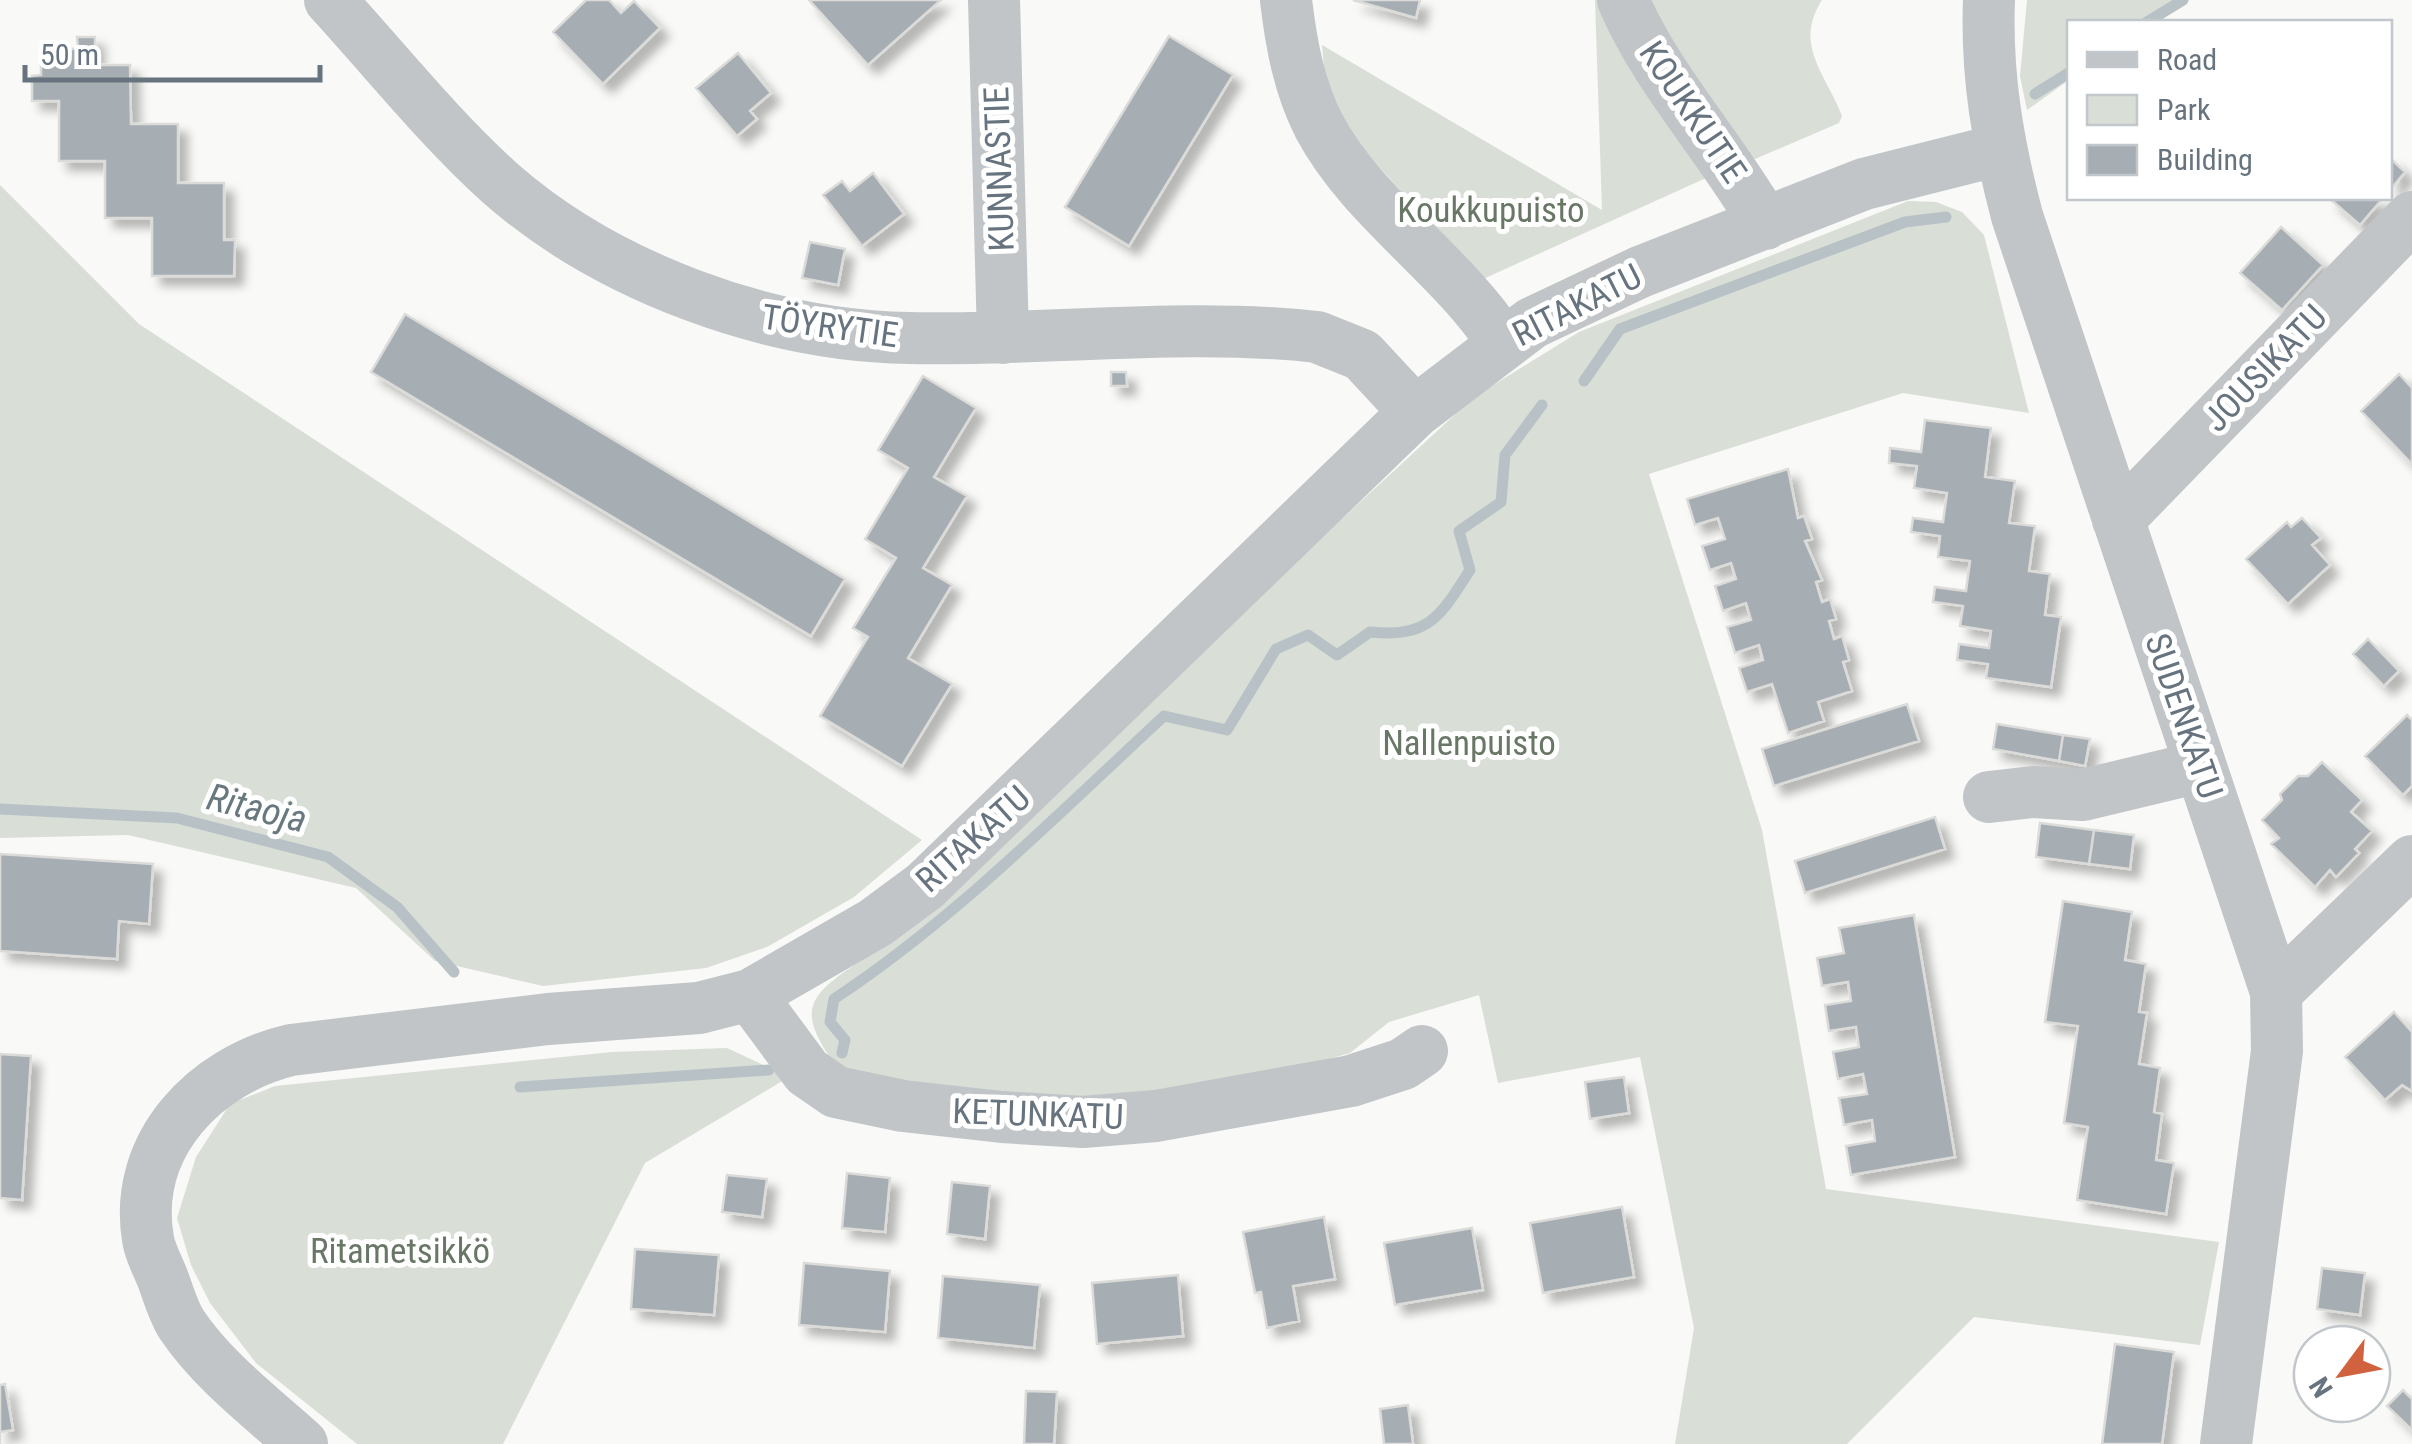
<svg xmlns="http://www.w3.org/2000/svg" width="2412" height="1444" viewBox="0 0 2412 1444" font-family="'Roboto Condensed',sans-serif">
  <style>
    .green { fill: #d9ded7 }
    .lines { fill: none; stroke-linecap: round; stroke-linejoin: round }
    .stream { stroke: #b8c2c6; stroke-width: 11 }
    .building { fill: #a7aeb3; stroke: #dbdbd9; stroke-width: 2.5; filter: url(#shadow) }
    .minor { stroke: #c1c5c8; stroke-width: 52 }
    .labels { text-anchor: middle; stroke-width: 10; stroke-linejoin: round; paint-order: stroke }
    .street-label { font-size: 35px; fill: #67747f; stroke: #fff }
    .park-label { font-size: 35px; fill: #697866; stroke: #fff }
    .water-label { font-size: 38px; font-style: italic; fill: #67797f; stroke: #fff }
  </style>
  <defs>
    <filter id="shadow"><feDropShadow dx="9" dy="9" stdDeviation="5" flood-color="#0004"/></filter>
  </defs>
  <rect width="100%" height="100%" fill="#f9f9f7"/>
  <!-- green -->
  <path class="green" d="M 1595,0 L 1600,0 L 1706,178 L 1481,280 L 1328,110 L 1322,45 L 1602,210 Z
    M 1642,0 L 1822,0 C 1793,45 1826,74 1842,116 L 1839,123 L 1755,159 L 1747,157 Z
    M 2027,0 L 2181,0 L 2150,22 L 2070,22 L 2069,80 L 2027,110 L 2020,76 Z
    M 0,185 L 139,324 L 922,840 L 854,897 L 767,947 L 706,968 L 543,986 L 435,961 L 356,888 L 128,835 L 0,838 Z
    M 1908,201 L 1936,202 L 1962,212 L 1984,235 L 2029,413 L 1903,393 L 1649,474 L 1762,830 L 1826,1189 L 2219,1242 L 2200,1345 L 1974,1317 L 1847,1444 L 1675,1444 L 1694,1328 L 1640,1057 L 1498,1083 L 1479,995 L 1389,1022 L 1350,1053 L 1234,1086 L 1016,1102 L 842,1074 C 793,1009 805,997 868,956 L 1474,397 L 1579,332 Z
    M 727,1048 L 776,1071 L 784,1080 L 645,1163 L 503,1444 L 357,1444 L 256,1363 L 210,1303 L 191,1265 L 177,1218 L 196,1157 L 230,1104 L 275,1086 L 612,1052 Z"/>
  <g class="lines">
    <!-- stream -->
    <path class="stream" d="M 2147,22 L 2183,0
      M 2035,94 L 2070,72
      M 1584,381 L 1620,329 L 1905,222 L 1946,217
      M 0,809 L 177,818 L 328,857 L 397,907 L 454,972
      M 842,1053 L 845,1040 L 830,1022 L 834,999 C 955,919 1058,814 1164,716 L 1227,730 L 1276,649 L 1308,635 L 1337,655 L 1370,632 C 1429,639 1441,615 1470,570 L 1459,531 L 1501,502 L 1505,455 L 1542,405
      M 520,1087 L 769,1070"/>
  </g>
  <!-- building -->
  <path class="building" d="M 586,0 L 609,0 L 621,13 L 634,1 L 660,28 L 603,84 L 553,32 Z
    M 809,0 L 941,0 L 868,65 Z
    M 1353,0 L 1420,0 L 1416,18 Z
    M 1169,36 L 1233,75 L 1129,246 L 1065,207 Z
    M 77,37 L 95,37 L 95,65 L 130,65 L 131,124 L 178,124 L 178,183 L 224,183 L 224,240 L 235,240 L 234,276 L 152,276 L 152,218 L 105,218 L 105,161 L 59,161 L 59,101 L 32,101 L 32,76 L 41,75 L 41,61 L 59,61 L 59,49 L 78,49 Z
    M 738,53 L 771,93 L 750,111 L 757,119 L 737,136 L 696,88 Z
    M 2390,158 L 2405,172 L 2390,190 Z
    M 873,173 L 904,214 L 862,246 L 823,195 L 842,181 L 850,191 Z
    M 2329,198 L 2383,198 L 2360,225 Z
    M 2281,227 L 2323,265 L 2282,310 L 2240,273 Z
    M 810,242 L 845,249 L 838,285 L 802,278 Z
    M 405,314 L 845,579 L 811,636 L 371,372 Z
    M 1111,372 L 1126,372 L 1127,386 L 1111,386 Z
    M 2399,374 L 2412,388 L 2412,464 L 2361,411 Z
    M 923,376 L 976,408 L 934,477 L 967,496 L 923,568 L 952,585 L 908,658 L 952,684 L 902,766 L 820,716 L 868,637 L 853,628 L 896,558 L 865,539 L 908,468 L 878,450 Z
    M 1925,420 L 1991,428 L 1985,477 L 2015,481 L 2009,523 L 2035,526 L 2029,571 L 2050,574 L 2045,615 L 2061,617 L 2051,687 L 1986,678 L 1988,664 L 1957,660 L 1959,644 L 1989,648 L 1991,631 L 1960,626 L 1963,606 L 1933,602 L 1935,587 L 1966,591 L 1970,561 L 1938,557 L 1940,536 L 1911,532 L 1913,518 L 1943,522 L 1947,493 L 1914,488 L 1917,466 L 1889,463 L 1890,448 L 1921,452 Z
    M 1788,469 L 1798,518 L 1804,516 L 1812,539 L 1805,541 L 1822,580 L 1816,582 L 1822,602 L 1830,599 L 1836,619 L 1829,621 L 1834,639 L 1842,636 L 1849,660 L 1843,662 L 1852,691 L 1818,702 L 1824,721 L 1788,733 L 1772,684 L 1747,692 L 1739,668 L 1763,660 L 1759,645 L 1735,653 L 1727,627 L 1751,620 L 1746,603 L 1723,611 L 1715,586 L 1736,579 L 1731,563 L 1710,570 L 1702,546 L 1725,539 L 1718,518 L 1695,525 L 1687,499 Z
    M 2302,518 L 2321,538 L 2312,545 L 2330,565 L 2288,604 L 2246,559 L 2287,522 L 2291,527 Z
    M 2368,639 L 2399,671 L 2384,686 L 2353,654 Z
    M 1907,704 L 1919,741 L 1774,786 L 1762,749 Z
    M 2407,715 L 2412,720 L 2412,786 L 2403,795 L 2365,756 Z
    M 1997,724 L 2063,735 L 2059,761 L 1993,749 Z
    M 2063,735 L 2090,739 L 2085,766 L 2059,761 Z
    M 2322,762 L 2362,800 L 2351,812 L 2372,831 L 2355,849 L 2359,853 L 2336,877 L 2330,870 L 2315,887 L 2271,844 L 2279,838 L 2262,820 L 2282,800 L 2280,794 L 2298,776 L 2308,776 Z
    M 1935,817 L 1945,849 L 1805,893 L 1795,861 Z
    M 2040,823 L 2094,830 L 2089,864 L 2036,857 Z
    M 2094,830 L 2134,835 L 2130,869 L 2089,864 Z
    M 0,854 L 153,864 L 149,924 L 119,921 L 117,959 L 0,951 Z
    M 2063,901 L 2132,912 L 2125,960 L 2146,964 L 2139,1012 L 2147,1013 L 2139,1064 L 2160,1068 L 2154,1112 L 2162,1114 L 2156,1160 L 2174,1163 L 2166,1214 L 2077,1200 L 2088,1127 L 2064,1123 L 2078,1026 L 2045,1022 Z
    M 1914,915 L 1955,1157 L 1851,1175 L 1846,1146 L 1875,1141 L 1872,1120 L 1844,1125 L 1839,1098 L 1867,1094 L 1863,1074 L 1838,1079 L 1833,1052 L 1859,1047 L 1856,1027 L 1829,1031 L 1825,1005 L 1851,1001 L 1848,982 L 1822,986 L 1817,958 L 1844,953 L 1839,928 Z
    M 2394,1012 L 2412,1032 L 2412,1091 L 2402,1085 L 2385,1100 L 2345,1057 Z
    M 0,1054 L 31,1056 L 22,1200 L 0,1198 Z
    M 1624,1077 L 1629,1113 L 1590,1119 L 1585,1082 Z
    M 847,1173 L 890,1178 L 885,1232 L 842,1228 Z
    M 727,1175 L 767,1179 L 762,1217 L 722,1212 Z
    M 952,1182 L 990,1186 L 985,1239 L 947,1234 Z
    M 1622,1207 L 1634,1277 L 1543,1293 L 1530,1223 Z
    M 1324,1217 L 1335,1279 L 1293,1286 L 1299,1321 L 1267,1328 L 1261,1292 L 1255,1293 L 1243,1232 Z
    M 1472,1228 L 1483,1290 L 1395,1305 L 1384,1243 Z
    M 635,1249 L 719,1255 L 714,1315 L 631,1309 Z
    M 804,1263 L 890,1271 L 885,1332 L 799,1325 Z
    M 2322,1268 L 2365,1273 L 2360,1315 L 2317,1309 Z
    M 1178,1275 L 1183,1336 L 1097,1344 L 1092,1283 Z
    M 943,1276 L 1040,1285 L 1034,1348 L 938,1338 Z
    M 2115,1344 L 2174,1352 L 2162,1444 L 2102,1444 Z
    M 5,1384 L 13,1430 L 0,1432 L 0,1444 L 0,1385 Z
    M 2403,1390 L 2412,1399 L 2412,1430 L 2387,1406 Z
    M 1026,1391 L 1057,1392 L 1054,1444 L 1024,1444 Z
    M 1408,1405 L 1413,1444 L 1384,1444 L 1380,1409 Z"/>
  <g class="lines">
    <!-- minor -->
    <path class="minor" d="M 330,0 C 386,61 439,128 500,183 C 607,277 768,336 909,338 C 1044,341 1183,322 1317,337 L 1362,355 L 1415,412
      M 994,0 L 1003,338
      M 1286,0 C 1291,43 1299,87 1319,126 C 1363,209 1451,263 1502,342
      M 1623,0 C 1657,80 1722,148 1765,224
      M 1989,0 C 1986,75 1998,144 2017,216 L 2276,992 L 2277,1051 L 2226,1444
      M 2118,520 L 2412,217
      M 1989,797 L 2033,792 L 2083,795 L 2200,767
      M 2276,992 L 2412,861
      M 750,995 L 807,1072 L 836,1092 L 903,1106 L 1002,1117 L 1083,1122 L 1156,1116 L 1351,1081 L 1403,1064 L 1422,1051
      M 302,1444 C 261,1407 213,1371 182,1325 C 174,1313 169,1296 164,1282 C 159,1268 150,1253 148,1239 C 132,1144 206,1070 291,1050 L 548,1019 L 699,1008 L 750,995 L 875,923 L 925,886 L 1415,412 L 1532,323 L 1640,272 L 1864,184 L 1999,150"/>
  </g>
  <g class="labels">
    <!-- street labels -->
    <g class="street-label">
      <text transform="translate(1693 112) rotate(56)" y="12">KOUKKUTIE</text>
      <text transform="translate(999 169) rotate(-92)" y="12">KUNNASTIE</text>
      <text transform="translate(1577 305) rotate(-27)" y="12">RITAKATU</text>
      <text transform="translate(830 326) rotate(8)" y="12">TÖYRYTIE</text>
      <text transform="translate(2265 368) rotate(-46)" y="12">JOUSIKATU</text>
      <text transform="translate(2184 716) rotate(71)" y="12">SUDENKATU</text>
      <text transform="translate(973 839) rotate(-42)" y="12">RITAKATU</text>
      <text transform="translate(1038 1114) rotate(2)" y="12">KETUNKATU</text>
    </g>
    <!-- park labels -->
    <g class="park-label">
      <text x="1491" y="222">Koukkupuisto</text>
      <text x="1469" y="755">Nallenpuisto</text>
      <text x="400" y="1263">Ritametsikkö</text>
    </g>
    <!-- water labels -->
    <g class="water-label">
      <text transform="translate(257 808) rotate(14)" y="13">Ritaoja</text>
    </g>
  </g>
  <!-- legend -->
  <rect x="2067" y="20" width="325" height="180" fill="#ffffff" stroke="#c2c7cc" stroke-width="2.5"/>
  <rect x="2087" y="52" width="50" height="15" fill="#c1c5c8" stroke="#c2c7cc" stroke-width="2.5"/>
  <text x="2157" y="70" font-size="30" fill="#67747f">Road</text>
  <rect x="2087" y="95" width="50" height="30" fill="#d9ded7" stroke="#c2c7cc" stroke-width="2.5"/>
  <text x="2157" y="120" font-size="30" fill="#67747f">Park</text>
  <rect x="2087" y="145" width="50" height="30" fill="#a7aeb3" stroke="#c2c7cc" stroke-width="2.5"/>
  <text x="2157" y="170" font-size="30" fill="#67747f">Building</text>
  <!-- north arrow -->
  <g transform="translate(2342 1374) rotate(238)"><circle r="48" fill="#ffffff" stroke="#c2c7cc" stroke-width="2.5"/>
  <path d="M0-8L18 38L0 25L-18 38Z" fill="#d06240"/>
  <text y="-15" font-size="28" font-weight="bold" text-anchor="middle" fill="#67747f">N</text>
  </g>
  <!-- scale -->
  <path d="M25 65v15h295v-15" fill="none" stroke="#67747f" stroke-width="5"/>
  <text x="40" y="65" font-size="30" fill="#67747f" stroke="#ffffff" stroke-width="8" paint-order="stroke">50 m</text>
</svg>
